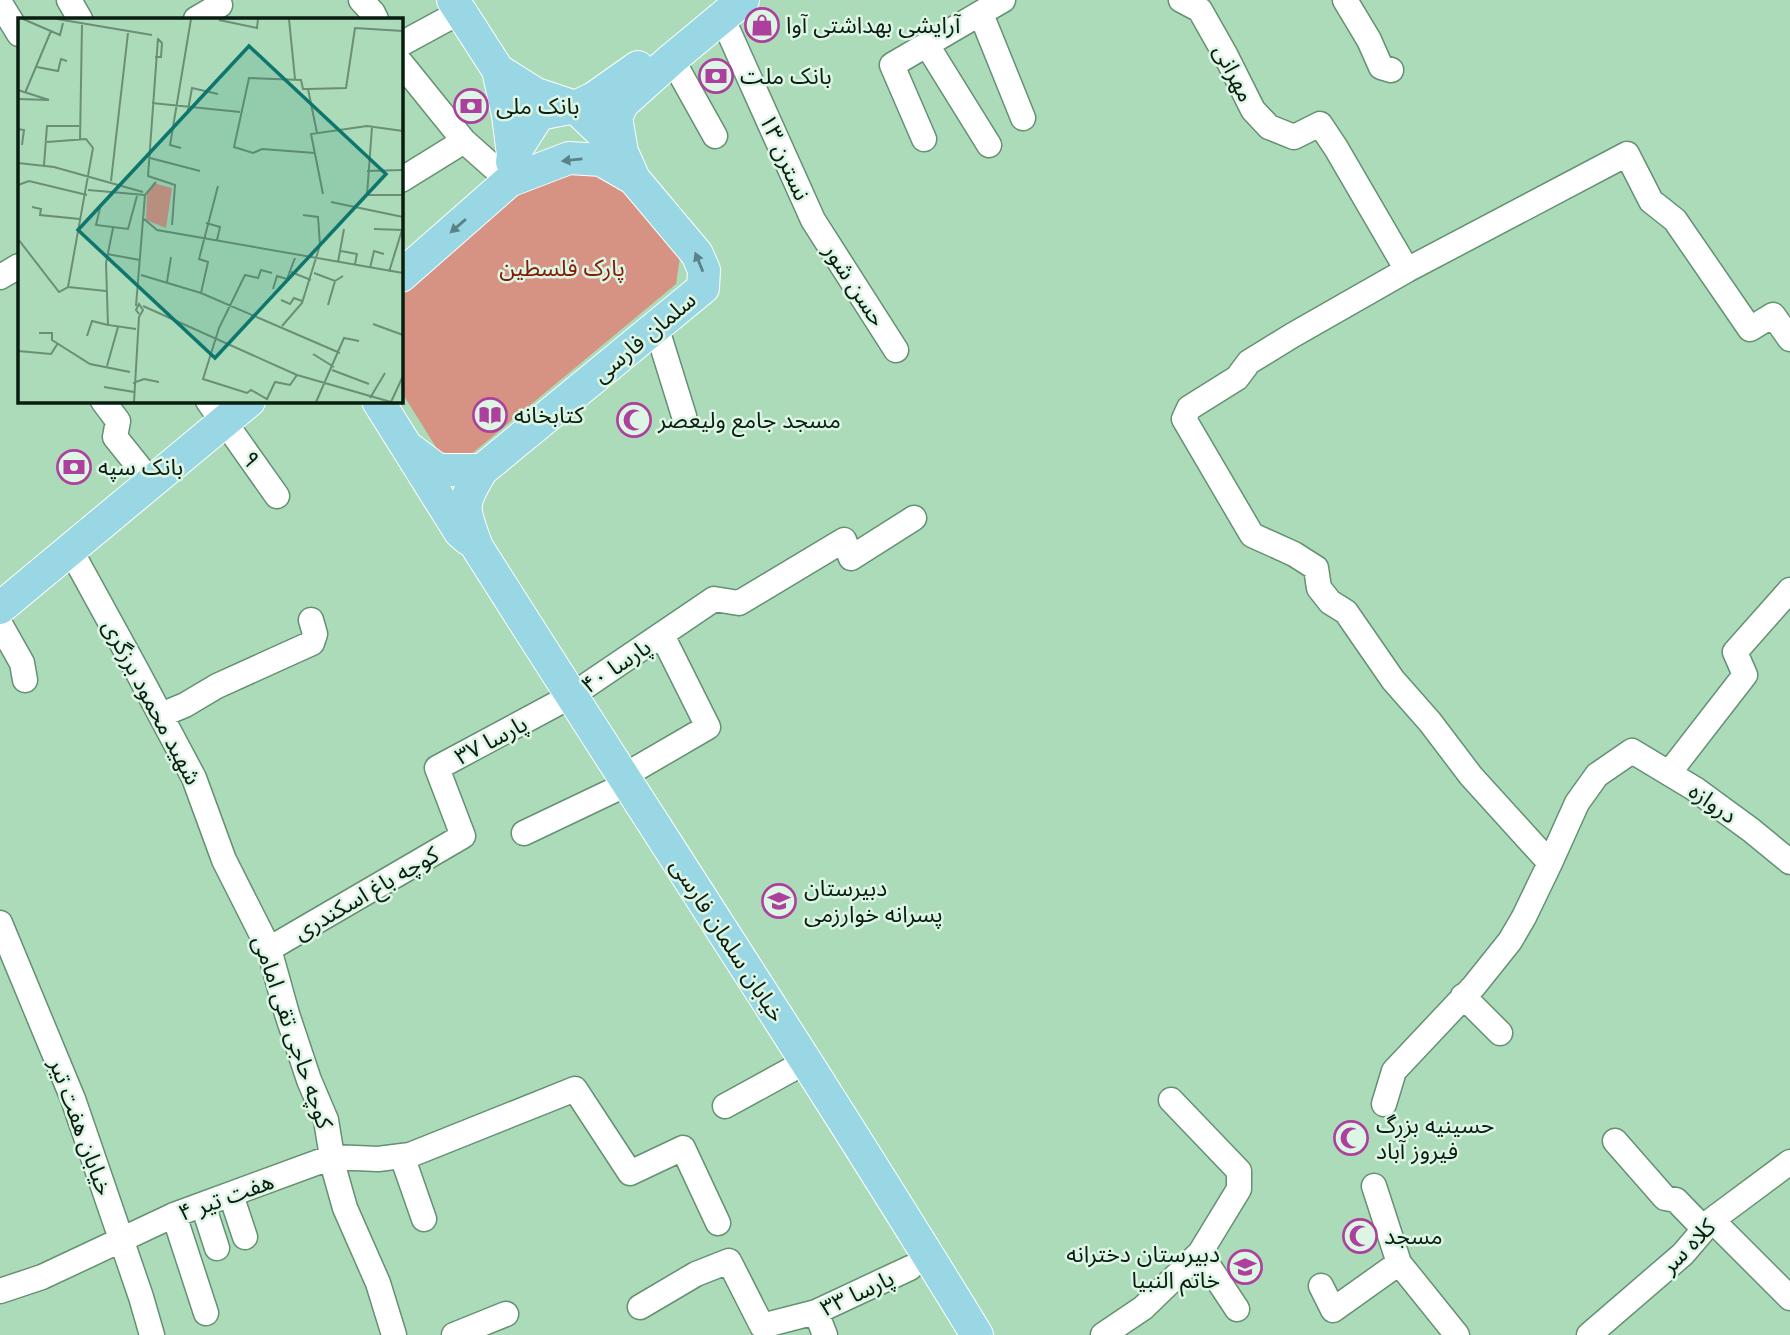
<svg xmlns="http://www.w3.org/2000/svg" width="1790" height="1335" viewBox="0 0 1790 1335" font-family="'Open Sans','Noto Sans Arabic',sans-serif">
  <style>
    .green { fill: #d69282 }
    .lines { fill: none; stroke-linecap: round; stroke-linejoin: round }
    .minor-casing { stroke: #649172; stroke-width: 27 }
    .major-casing { stroke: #fff; stroke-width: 34 }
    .minor { stroke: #fff; stroke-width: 24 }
    .major { stroke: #9ad7e5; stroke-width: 32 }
    .oneway { fill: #598386 }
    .labels { text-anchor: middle; stroke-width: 5; stroke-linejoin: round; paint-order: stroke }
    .poi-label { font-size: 23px; fill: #0a1d11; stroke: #ddf5e4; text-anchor: start }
    .street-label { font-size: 23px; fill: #0a1d11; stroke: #ddf5e4 }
    .park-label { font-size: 23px; fill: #831c04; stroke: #ddf5e4 }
    .inset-road { fill: none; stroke: #6b8f76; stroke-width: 2 }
    .view { fill: #0f766e; fill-opacity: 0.15; stroke: #0f766e; stroke-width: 3.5 }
    .inset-edge { fill: none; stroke: #0a1d11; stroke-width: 3.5 }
  </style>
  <rect width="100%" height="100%" fill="#abdbb9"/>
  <!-- green -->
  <path class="green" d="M 572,164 L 607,165 L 680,257 L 676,284 L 469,456 L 439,452 L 401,391 L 401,295 L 522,189 Z"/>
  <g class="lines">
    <!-- minor casing -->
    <g class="minor-casing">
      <path id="minor" d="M 69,0 L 80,19
        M 361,0 L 373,13 L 376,19
        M 1181,0 L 1200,10 L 1226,56 L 1253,110 L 1269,127 L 1294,137 L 1320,124 L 1336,148 L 1407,270
        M 1345,0 L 1369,40 L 1381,67 L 1391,70
        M 0,3 L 19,34
        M 981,14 L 1023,118
        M 722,17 L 813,220 L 896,350
        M 196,19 L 220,5
        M 401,44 L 460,12
        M 927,45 L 989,145
        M 672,59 L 715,136
        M 401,63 L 464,141 L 509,181
        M 924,139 L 892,65 L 1003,0
        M 401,180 L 464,141
        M 0,277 L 19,266
        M 656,326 L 684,416
        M 103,401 L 118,421 L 115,437 L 143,472
        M 208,401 L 215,411
        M 224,421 L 277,496
        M 70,549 L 137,671 L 194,778 L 224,860 L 269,949 L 287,1014 L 309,1080 L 326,1120 L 334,1169 L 345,1208 L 378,1283 L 394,1335
        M 0,624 L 22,663 L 25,680
        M 161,715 L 185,705 L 217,686 L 312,643 L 315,634 L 311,620
        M 1669,773 L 1745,675 L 1735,652 L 1790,590
        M 622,777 L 708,727 L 662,635
        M 524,833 L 627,784
        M 1550,863 L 1471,776 L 1430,722 L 1393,680 L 1346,612 L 1330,602 L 1319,588 L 1316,568 L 1294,554 L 1252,535 L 1184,419 L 1189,408 L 1237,378 L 1249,362 L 1293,335 L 1407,270 L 1627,154 L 1651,201 L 1675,220 L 1750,329 L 1773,315 L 1790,339
        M 0,923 L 73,1099 L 141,1297 L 152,1335
        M 269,949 L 463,836 L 437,768 L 571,696 L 714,599 L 739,603 L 844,540 L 851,558 L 914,518
        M 1463,996 L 1500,1033
        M 1384,1104 L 1394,1071 L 1474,986 L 1510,941 L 1524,917 L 1550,863 L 1577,803 L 1597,775 L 1632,751 L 1695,789 L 1751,830 L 1790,862
        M 725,1106 L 807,1061
        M 1615,1141 L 1665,1198 L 1676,1200 L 1704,1229
        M 402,1156 L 424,1219
        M 1374,1186 L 1399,1263 L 1457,1335
        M 231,1195 L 245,1237
        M 203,1205 L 217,1248
        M 174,1215 L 206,1313
        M 1712,1220 L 1790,1298
        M 1200,1253 L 1237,1309
        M 1321,1286 L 1333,1310 L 1399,1263
        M 0,1291 L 42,1277 L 174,1215 L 332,1157 L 378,1159 L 410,1155 L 575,1089 L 630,1173 L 683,1148 L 718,1223
        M 640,1307 L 696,1274 L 729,1261 L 762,1326 L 816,1312 L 910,1268
        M 816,1312 L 825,1335
        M 454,1335 L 506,1314
        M 1103,1335 L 1143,1308 L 1200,1253 L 1239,1189 L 1239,1171 L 1171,1100
        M 1589,1335 L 1683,1254 L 1712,1220 L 1790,1162"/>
    </g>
    <!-- major casing -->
    <g class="major-casing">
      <path id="major" d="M 453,0 L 498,70 L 508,115 L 513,155 L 512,162
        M 743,0 L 672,59 L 623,103 L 616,117 L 622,152 L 634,179 L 697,254 L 704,270 L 703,288 L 482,470 C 459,507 463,508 477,547 C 643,810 815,1070 977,1335
        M 498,70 L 536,94 L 575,107 L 622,152
        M 513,155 L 539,114 L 575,107 L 594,98 L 638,67
        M 401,276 L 509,181 L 569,158 L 601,160 L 634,179
        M 378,401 L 460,532 L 468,539
        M 410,449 L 438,470 L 482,470
        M 0,608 L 249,401"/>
    </g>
    <!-- minor -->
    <use href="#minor" class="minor"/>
    <!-- major -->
    <use href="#major" class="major"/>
  </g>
  <!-- one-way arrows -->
  <defs><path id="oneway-solid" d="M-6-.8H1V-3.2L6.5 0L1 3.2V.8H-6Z" transform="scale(1.75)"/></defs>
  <g class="oneway">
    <use href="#oneway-solid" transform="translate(572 160) rotate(174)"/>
    <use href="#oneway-solid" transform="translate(458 226) rotate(139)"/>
    <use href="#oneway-solid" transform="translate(699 262) rotate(-112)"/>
  </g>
  <!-- icons -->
  <defs>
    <g id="shop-ring" transform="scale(1.75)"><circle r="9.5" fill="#ddf5e4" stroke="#ad3f9d" stroke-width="1.5"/><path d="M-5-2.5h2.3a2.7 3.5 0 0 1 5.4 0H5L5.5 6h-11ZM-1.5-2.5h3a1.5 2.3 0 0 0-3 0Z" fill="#ad3f9d"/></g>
    <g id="bank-ring" transform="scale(1.75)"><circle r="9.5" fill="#ddf5e4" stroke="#ad3f9d" stroke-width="1.5"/><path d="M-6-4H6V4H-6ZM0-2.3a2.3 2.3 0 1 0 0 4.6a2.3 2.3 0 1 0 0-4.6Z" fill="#ad3f9d"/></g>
    <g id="library-ring" transform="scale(1.75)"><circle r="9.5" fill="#ddf5e4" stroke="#ad3f9d" stroke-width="1.5"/><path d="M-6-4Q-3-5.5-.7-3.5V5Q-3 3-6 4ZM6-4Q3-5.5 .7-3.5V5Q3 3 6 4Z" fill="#ad3f9d"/></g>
    <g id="mosque-ring" transform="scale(1.75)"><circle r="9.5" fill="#ddf5e4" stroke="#ad3f9d" stroke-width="1.5"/><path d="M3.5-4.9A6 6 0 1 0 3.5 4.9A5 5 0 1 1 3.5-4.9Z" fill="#ad3f9d"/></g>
    <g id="school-ring" transform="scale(1.75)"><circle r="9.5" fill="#ddf5e4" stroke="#ad3f9d" stroke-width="1.5"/><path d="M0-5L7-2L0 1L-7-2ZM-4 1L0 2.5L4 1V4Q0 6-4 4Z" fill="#ad3f9d"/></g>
  </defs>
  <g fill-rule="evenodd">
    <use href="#shop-ring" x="762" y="25"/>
    <use href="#bank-ring" x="716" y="76"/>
    <use href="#bank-ring" x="471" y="106"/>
    <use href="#library-ring" x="490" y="415"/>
    <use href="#mosque-ring" x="634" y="420"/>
    <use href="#bank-ring" x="74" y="467"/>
    <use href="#school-ring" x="779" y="901"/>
    <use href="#mosque-ring" x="1351" y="1138"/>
    <use href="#mosque-ring" x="1360" y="1236"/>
    <use href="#school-ring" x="1245" y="1267"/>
  </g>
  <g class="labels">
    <!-- poi labels -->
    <g class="poi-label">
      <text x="786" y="33">آرایشی بهداشتی آوا</text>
      <text x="740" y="84">بانک ملت</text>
      <text x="496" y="114">بانک ملی</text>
      <text x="514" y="423">کتابخانه</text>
      <text x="658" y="428">مسجد جامع ولیعصر</text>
      <text x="98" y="475">بانک سپه</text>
      <text x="804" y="896">دبیرستان<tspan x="804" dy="26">پسرانه خوارزمی</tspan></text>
      <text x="1376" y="1133">حسینیه بزرگ<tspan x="1376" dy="26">فیروز آباد</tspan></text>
      <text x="1384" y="1244">مسجد</text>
      <text x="1220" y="1262" text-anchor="end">دبیرستان دخترانه<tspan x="1220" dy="26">خاتم النبیا</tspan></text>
    </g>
    <!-- street labels -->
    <g class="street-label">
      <text transform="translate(1234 73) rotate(63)" y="8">مهرانی</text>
      <text transform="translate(785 157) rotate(66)" y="8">نسترن ۱۳</text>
      <text transform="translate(855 285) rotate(57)" y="8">حسن شور</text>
      <text transform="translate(644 337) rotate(-40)" y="8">سلمان فارسی</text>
      <text transform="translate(251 459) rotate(55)" y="8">۹</text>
      <text transform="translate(616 666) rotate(-34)" y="8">پارسا ۴۰</text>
      <text transform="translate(152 702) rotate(62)" y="8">شهید محمود برزگری</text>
      <text transform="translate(491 740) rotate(-28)" y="8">پارسا ۳۷</text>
      <text transform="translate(1713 803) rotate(35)" y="8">دروازه</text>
      <text transform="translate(366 893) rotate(-30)" y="8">کوچه باغ اسکندری</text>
      <text transform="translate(728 940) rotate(57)" y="8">خیابان سلمان فارسی</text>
      <text transform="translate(293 1032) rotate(71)" y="8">کوچه حاجی تقی امامی</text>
      <text transform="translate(81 1127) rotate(70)" y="8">خیابان هفت تیر</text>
      <text transform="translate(226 1197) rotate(-20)" y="8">هفت تیر ۴</text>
      <text transform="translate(1688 1246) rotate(-45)" y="8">کلاه سر</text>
      <text transform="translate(857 1293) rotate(-25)" y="8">پارسا ۳۳</text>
    </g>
    <!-- park labels -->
    <g class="park-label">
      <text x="562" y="276">پارک فلسطین</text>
    </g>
  </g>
  <!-- overview -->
  <g transform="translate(18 18)">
    <rect width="385" height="385" fill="#abdbb9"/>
    <path d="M 135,165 L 154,170 L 148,210 L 128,202 L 129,176 Z" fill="#d69282"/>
    <path class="inset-road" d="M 5,1 L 42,17 L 45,5M 39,1 L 134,17M 271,1 L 277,61M 201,2 L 239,10 L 240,1M 140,20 L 130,158 L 157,167 L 154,207M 137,39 L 143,39 L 144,25 L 140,21M 19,49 L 40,53 L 43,41 L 49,43M 290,71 L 285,71 L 283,62 L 231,60 L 216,129 L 235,135 L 244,131 L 297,135M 290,71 L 328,70 L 337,10 L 385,13M 290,71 L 299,115M 0,72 L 31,82M 7,75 L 33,13M 0,81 L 31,82M 134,85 L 222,94M 170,92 L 174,70 L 200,76M 354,109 L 349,177 L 385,177M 0,111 L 6,112 L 4,127M 62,122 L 64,7M 163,130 L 152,127 L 173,1M 132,140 L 182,153M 0,145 L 36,149 L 125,174M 26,147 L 29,108 L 61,108M 349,153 L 385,152M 93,163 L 110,15M 0,167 L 11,163 L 69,177M 70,172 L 127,177M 305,176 L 293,116 L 349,108 L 385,113M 313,184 L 385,199M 14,189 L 23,191 L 22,197 L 62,201M 82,190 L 78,207 L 110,211 L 119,178M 126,201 L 139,212 L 385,255M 188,205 L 202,209 L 199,222M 95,210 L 88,245 L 90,307 L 118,311M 356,211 L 385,212M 0,221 L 41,274 L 50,269 L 75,130 L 68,121 L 29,124M 323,233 L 339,236 L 337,246M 89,236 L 122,242M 320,244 L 326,211M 352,250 L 356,233 L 366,236M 273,254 L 293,262M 371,254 L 384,212M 254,255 L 243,252 L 240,260 L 227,257 L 201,310 L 185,361 L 229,375 L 233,372 L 249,381 L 257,364 L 272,367 L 279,357M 296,255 L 317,263 L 325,258M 123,257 L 183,275 L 322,335M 149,264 L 153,239M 50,269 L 88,273M 255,271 L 259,258 L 269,261 L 277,240M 183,275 L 190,244 L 181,241 L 200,168M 263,282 L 272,286 L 276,280 L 284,283M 310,287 L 317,263M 118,288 L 127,177 L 138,164M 125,288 L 279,357 L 373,384M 355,306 L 385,317M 264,308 L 284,285 L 302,227 L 300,199 L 285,197M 21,315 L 34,315 L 34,322 L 72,346 L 112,354M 69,318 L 74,303 L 90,307M 0,333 L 33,336 L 40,325M 295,336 L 316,349M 89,348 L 100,309M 314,352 L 351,366M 115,365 L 126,361 L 141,364M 86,369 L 116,374M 352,380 L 367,355M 116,384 L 121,299 L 125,292 L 121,286 L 118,292 L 121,296M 298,384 L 326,320 L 341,323M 373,384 L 385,358"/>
    <path class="view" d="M 231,28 L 368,156 L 197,340 L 60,212 Z"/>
    <rect width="385" height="385" class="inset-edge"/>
  </g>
</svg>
